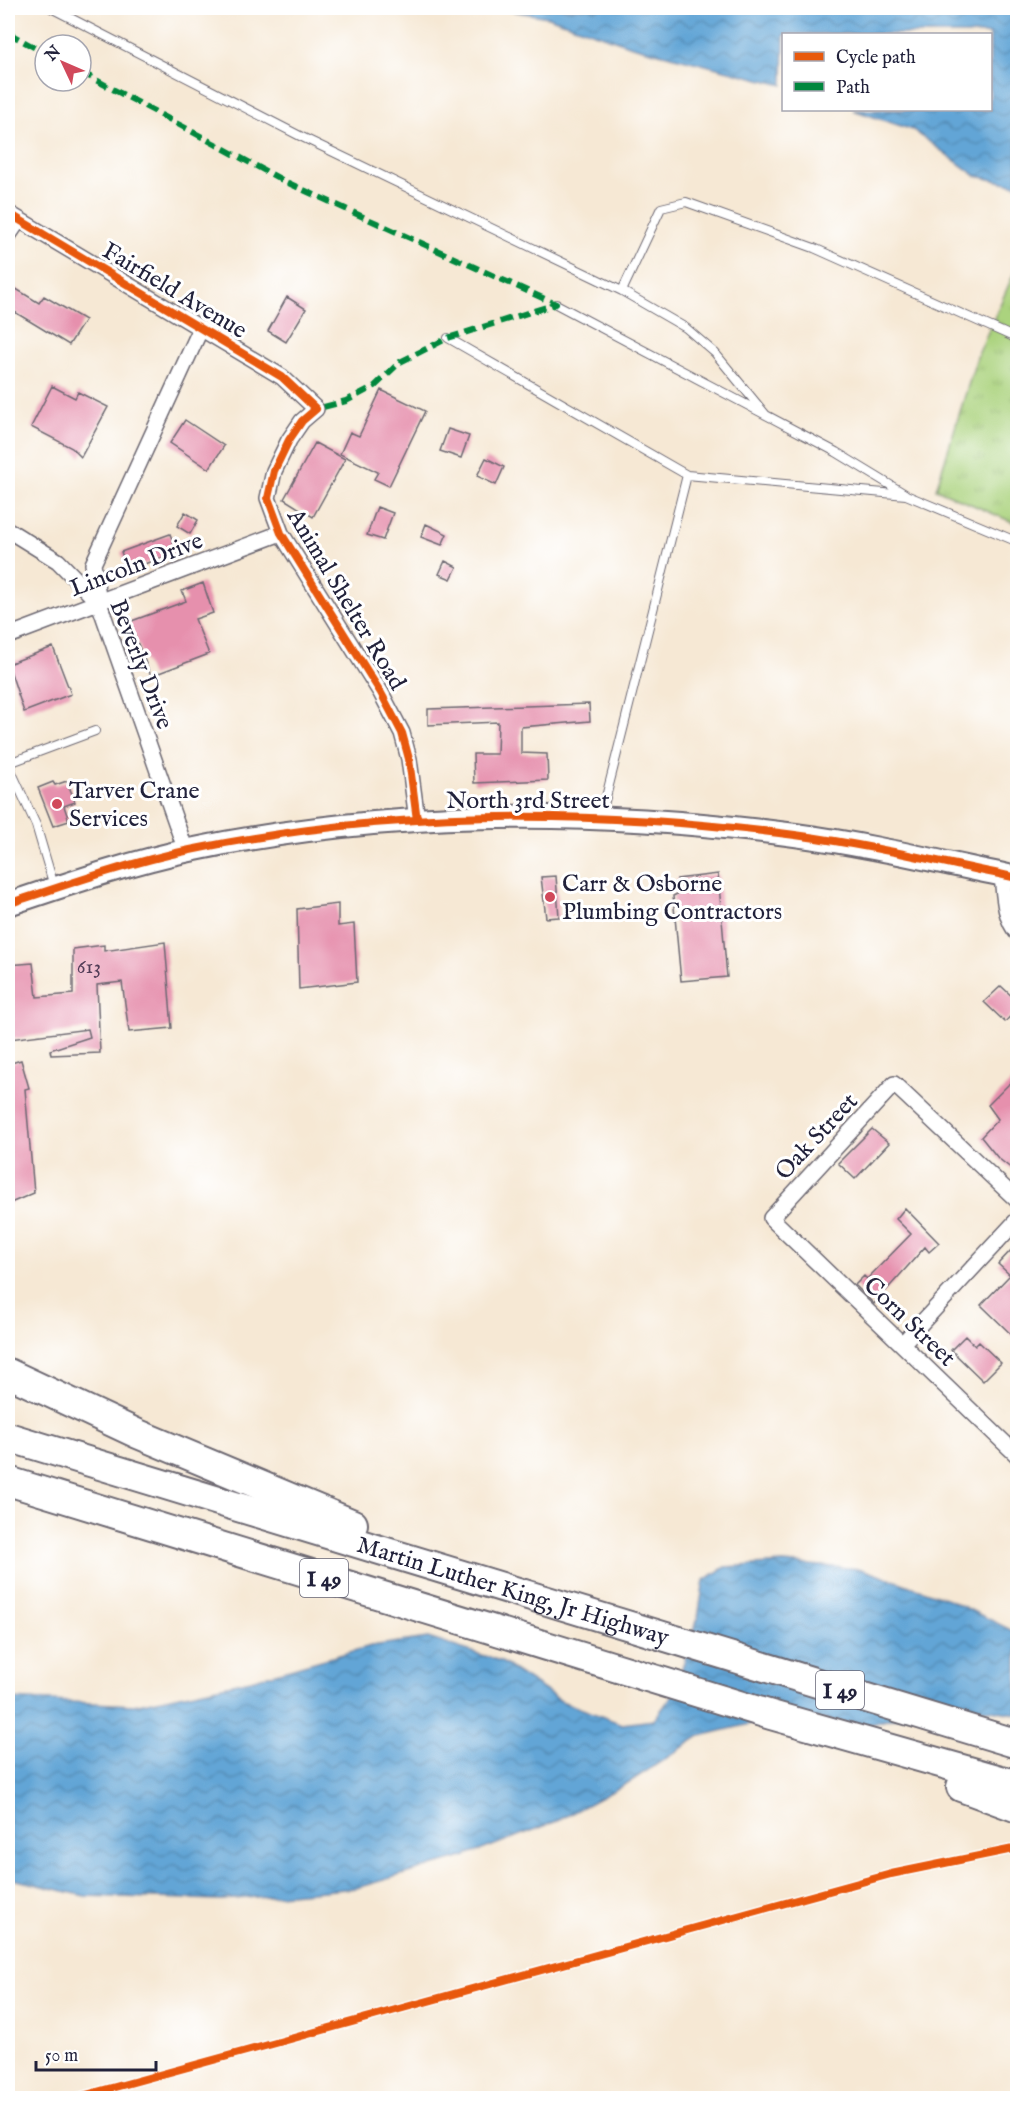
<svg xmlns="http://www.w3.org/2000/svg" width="1025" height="2106" viewBox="0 0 1025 2106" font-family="'IM FELL English',serif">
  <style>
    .park { fill: url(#park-tufts); stroke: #667a5c; stroke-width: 1.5 }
    .water { fill: url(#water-waves); stroke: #426488; stroke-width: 1.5 }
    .building { fill: #e690ad }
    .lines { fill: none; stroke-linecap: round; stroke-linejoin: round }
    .lane-casing { stroke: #6c6771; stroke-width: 10 }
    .street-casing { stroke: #6c6771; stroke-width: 18 }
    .secondary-casing { stroke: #6c6771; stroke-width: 26 }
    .highway-casing { stroke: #6c6771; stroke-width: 32 }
    .lane { stroke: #fff; stroke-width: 8 }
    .street { stroke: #fff; stroke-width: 15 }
    .secondary { stroke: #fff; stroke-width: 22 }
    .highway { stroke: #fff; stroke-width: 28 }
    .quiet { stroke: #00873e; stroke-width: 6; stroke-dasharray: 12 6; stroke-linecap: butt }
    .cycleway-casing { stroke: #fff; stroke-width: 11 }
    .cycleway { stroke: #e8590c; stroke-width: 8 }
    .poi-dot { fill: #d1495b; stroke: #fff; stroke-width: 2 }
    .labels { text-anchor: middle; stroke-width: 6; stroke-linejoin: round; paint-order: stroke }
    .number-label { font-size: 21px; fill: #533e58 }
    .shield { fill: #fff; stroke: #646476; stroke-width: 1.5 }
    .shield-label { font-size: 22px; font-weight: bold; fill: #22223b }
    .street-label { font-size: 24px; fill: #22223b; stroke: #fff }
    .poi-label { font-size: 24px; fill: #22223b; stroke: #fff; text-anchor: start }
  </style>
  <defs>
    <pattern id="park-tufts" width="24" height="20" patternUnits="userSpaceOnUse" patternTransform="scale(1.5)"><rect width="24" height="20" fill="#abd37e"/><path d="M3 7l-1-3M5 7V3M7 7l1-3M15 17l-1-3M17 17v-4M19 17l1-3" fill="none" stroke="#93b56e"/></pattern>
    <pattern id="water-waves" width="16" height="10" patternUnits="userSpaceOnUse" patternTransform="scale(1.5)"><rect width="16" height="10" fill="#62a5d6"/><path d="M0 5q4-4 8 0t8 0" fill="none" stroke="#5086af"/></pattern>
  </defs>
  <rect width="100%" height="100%" fill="#fff"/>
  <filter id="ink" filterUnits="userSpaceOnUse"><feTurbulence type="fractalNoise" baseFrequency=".0167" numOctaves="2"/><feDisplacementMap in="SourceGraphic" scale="12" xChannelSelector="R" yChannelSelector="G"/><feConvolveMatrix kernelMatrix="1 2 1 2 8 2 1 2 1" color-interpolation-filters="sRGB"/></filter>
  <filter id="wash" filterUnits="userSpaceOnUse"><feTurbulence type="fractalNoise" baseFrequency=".008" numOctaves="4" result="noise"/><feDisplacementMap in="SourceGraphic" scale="24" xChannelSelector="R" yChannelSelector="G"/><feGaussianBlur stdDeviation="1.35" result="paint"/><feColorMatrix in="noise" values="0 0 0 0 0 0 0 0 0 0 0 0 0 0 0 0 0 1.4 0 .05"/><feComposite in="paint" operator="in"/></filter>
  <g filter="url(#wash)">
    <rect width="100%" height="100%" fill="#f6e8d4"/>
    <!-- park -->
    <path class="park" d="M 1017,266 L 1017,524 L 936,489 L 977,357 Z"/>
    <!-- water -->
    <path class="water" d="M 494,8 L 1017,8 L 1017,185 L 976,176 L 913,130 L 853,110 L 990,110 L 990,34 L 784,34 L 783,85 L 632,46 L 548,17 Z
      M 783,1563 L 861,1569 L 948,1599 L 1017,1633 L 1017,1714 L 954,1704 L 866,1725 L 817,1719 L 754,1723 L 700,1736 L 631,1781 L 557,1821 L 466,1856 L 356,1888 L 223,1900 L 85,1896 L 8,1878 L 8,1699 L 134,1705 L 251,1680 L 371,1646 L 428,1638 L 500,1661 L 561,1701 L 622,1724 L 654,1720 L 674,1693 L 698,1618 L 704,1580 L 725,1567 Z"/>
    <g id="blocks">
      <!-- building -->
      <path class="building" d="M 8,284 L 39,303 L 44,296 L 85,320 L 69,345 L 8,308 Z
        M 287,297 L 306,309 L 286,342 L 268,331 Z
        M 52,386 L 75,398 L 78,392 L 108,407 L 81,457 L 72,448 L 31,427 Z
        M 381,390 L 425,411 L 389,486 L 374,479 L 378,472 L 340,454 L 350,432 L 359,436 Z
        M 185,420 L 224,446 L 209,469 L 170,443 Z
        M 448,429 L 469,436 L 461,458 L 440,451 Z
        M 315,443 L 345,459 L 313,517 L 284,499 Z
        M 486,458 L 504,467 L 496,485 L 477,476 Z
        M 377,507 L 393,513 L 383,540 L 367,535 Z
        M 185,512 L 198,520 L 190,534 L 177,526 Z
        M 426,524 L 447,534 L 442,545 L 421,537 Z
        M 170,534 L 177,552 L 128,570 L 121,552 Z
        M 445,561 L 457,567 L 451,579 L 439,574 Z
        M 203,583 L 213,613 L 195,619 L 209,654 L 151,676 L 129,622 L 186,601 L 182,591 Z
        M 53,647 L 71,694 L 24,712 L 8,664 Z
        M 589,704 L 590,721 L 521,727 L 521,753 L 547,754 L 548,780 L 474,783 L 473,754 L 497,754 L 498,722 L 428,725 L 428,709 Z
        M 67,781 L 75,802 L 64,806 L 69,821 L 53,826 L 38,788 L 53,782 L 55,785 Z
        M 718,874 L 727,977 L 681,981 L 673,896 L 679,893 L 677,879 Z
        M 556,876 L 559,917 L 546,918 L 541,877 Z
        M 338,904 L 338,926 L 354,924 L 357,982 L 299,989 L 297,909 Z
        M 165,942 L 172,1028 L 129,1032 L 122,982 L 97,985 L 100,1053 L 51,1055 L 50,1050 L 90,1037 L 88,1029 L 10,1039 L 8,965 L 33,963 L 37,997 L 73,994 L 73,949 L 104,945 L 104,951 Z
        M 1001,986 L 1017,1001 L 1017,1009 L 1005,1022 L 984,1002 Z
        M 21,1060 L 29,1088 L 25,1089 L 34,1193 L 8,1204 L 8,1064 Z
        M 1017,1076 L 1017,1173 L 998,1158 L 981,1137 L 998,1119 L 988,1105 Z
        M 872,1129 L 889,1143 L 855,1179 L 838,1163 Z
        M 905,1208 L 939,1243 L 929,1252 L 925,1247 L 874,1304 L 855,1285 L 864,1276 L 867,1279 L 911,1234 L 896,1219 Z
        M 1017,1244 L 1017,1340 L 981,1305 L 1010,1275 L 998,1264 Z
        M 965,1336 L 975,1346 L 979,1342 L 1001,1363 L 983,1381 L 951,1350 Z"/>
    </g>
  </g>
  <g filter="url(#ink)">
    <use href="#blocks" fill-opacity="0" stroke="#6c6771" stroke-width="1.5"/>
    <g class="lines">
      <!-- lane casing -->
      <g class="lane-casing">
        <path id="lane" d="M 51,8 L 302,137 L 622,291 L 686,328 L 715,353 L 766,415
          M 622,291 L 661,208 L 686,202 L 814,248 L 1018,339
          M 556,304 L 836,452 L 905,494
          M 448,338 L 687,475
          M 9,763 L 95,731
          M 8,764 L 36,825 L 54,886
          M 601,817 L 687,475 L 906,495 L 1018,542"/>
      </g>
      <!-- street casing -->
      <g class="street-casing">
        <path id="street" d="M 8,213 L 282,377 L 316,409 L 302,421 L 289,440 L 274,471 L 268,498 L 281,533 L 381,693 L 402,733 L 409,759 L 417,820
          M 8,236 L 19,220
          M 8,530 L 58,561 L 99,603 L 186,851
          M 99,603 L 93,564 L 201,328
          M 8,636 L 281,533
          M 1002,875 C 1004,895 1004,918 1018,934
          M 1018,1201 L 894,1084 L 771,1218 L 1018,1456
          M 902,1344 L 1018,1219"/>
      </g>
      <!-- secondary casing -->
      <g class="secondary-casing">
        <path id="secondary" d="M 8,904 C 65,885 131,862 190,850 C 388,808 595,809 795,835 C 870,845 944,863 1018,878"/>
      </g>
      <!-- highway casing -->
      <g class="highway-casing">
        <g id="highway">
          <path d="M 8,1373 L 138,1434 L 353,1524"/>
          <path id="s1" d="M 8,1437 L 1018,1744"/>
          <path d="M 8,1481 L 771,1715 L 1018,1785"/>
          <path d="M 961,1787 L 1018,1808"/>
        </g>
      </g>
      <!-- lane -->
      <use href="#lane" class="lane"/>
      <!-- street -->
      <use href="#street" class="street"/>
      <!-- secondary -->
      <use href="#secondary" class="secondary"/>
      <!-- highway -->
      <use href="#highway" class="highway"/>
      <!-- quiet -->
      <path class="quiet" d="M 8,33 L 45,53
        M 81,72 L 286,182 L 556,304 L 448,338 L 400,362 L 375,386 L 346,401 L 316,409"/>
      <!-- cycleway casing -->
      <g class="cycleway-casing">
        <path id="cycleway" d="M 8,213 L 282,377 L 316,409 L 302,421 L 289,440 L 274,471 L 268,498 L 281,533 L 381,693 L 402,733 L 409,759 L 417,820
          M 8,904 C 65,885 131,862 190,850 C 388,808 595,809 795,835 C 870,845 944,863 1018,878
          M 75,2098 L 891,1874 L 1018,1848"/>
      </g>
      <!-- cycleway -->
      <use href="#cycleway" class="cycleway"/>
    </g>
  </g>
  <!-- markers -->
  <g class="poi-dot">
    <circle cx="57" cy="804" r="6"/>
    <circle cx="550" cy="897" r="6"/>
  </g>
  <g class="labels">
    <!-- number labels -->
    <g class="number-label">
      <text x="89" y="973">613</text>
    </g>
    <!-- shield labels -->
    <g class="shield">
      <rect x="300" y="1559" width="48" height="38" rx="4.5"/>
      <rect x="816" y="1671" width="48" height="38" rx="4.5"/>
    </g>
    <g class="shield-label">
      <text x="324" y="1586">I 49</text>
      <text x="840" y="1698">I 49</text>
    </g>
    <!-- street labels -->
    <g class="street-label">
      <text transform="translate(175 290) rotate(31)" y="8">Fairfield Avenue</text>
      <text transform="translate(136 564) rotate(-21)" y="8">Lincoln Drive</text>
      <text transform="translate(347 599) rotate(59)" y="8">Animal Shelter Road</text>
      <text transform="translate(142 664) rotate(69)" y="8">Beverly Drive</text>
      <text x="528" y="808">North 3rd Street</text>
      <text transform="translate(816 1136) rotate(-47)" y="8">Oak Street</text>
      <text transform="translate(910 1321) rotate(44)" y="8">Corn Street</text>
      <text dy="8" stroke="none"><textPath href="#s1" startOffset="528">Martin Luther King, Jr Highway</textPath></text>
    </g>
    <!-- poi labels -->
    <g class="poi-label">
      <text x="69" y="798">Tarver Crane<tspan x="69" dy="28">Services</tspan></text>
      <text x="562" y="891">Carr &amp; Osborne<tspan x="562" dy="28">Plumbing Contractors</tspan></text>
    </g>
  </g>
  <!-- margin -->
  <rect width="1025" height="2106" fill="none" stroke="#fff" stroke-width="30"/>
  <!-- legend -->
  <rect x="782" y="33" width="210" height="78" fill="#ffffff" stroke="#a7a7b1" stroke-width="1.5"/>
  <rect x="794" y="52" width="30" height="9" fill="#e8590c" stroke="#a7a7b1" stroke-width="1.5"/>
  <text x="836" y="63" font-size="18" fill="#22223b">Cycle path</text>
  <rect x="794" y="82" width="30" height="9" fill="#00873e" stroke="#a7a7b1" stroke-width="1.5"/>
  <text x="836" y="93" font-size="18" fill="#22223b">Path</text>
  <!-- north arrow -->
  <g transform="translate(63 63) rotate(314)"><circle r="28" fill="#ffffff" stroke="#a7a7b1" stroke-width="1.5"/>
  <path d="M0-4.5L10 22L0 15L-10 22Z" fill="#d1495b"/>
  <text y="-9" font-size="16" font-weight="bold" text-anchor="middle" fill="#22223b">N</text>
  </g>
  <!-- scale -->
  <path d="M36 2061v9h120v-9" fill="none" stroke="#22223b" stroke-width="3"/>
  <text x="45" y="2061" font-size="18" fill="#22223b" stroke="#ffffff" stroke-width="4.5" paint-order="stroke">50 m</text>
</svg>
